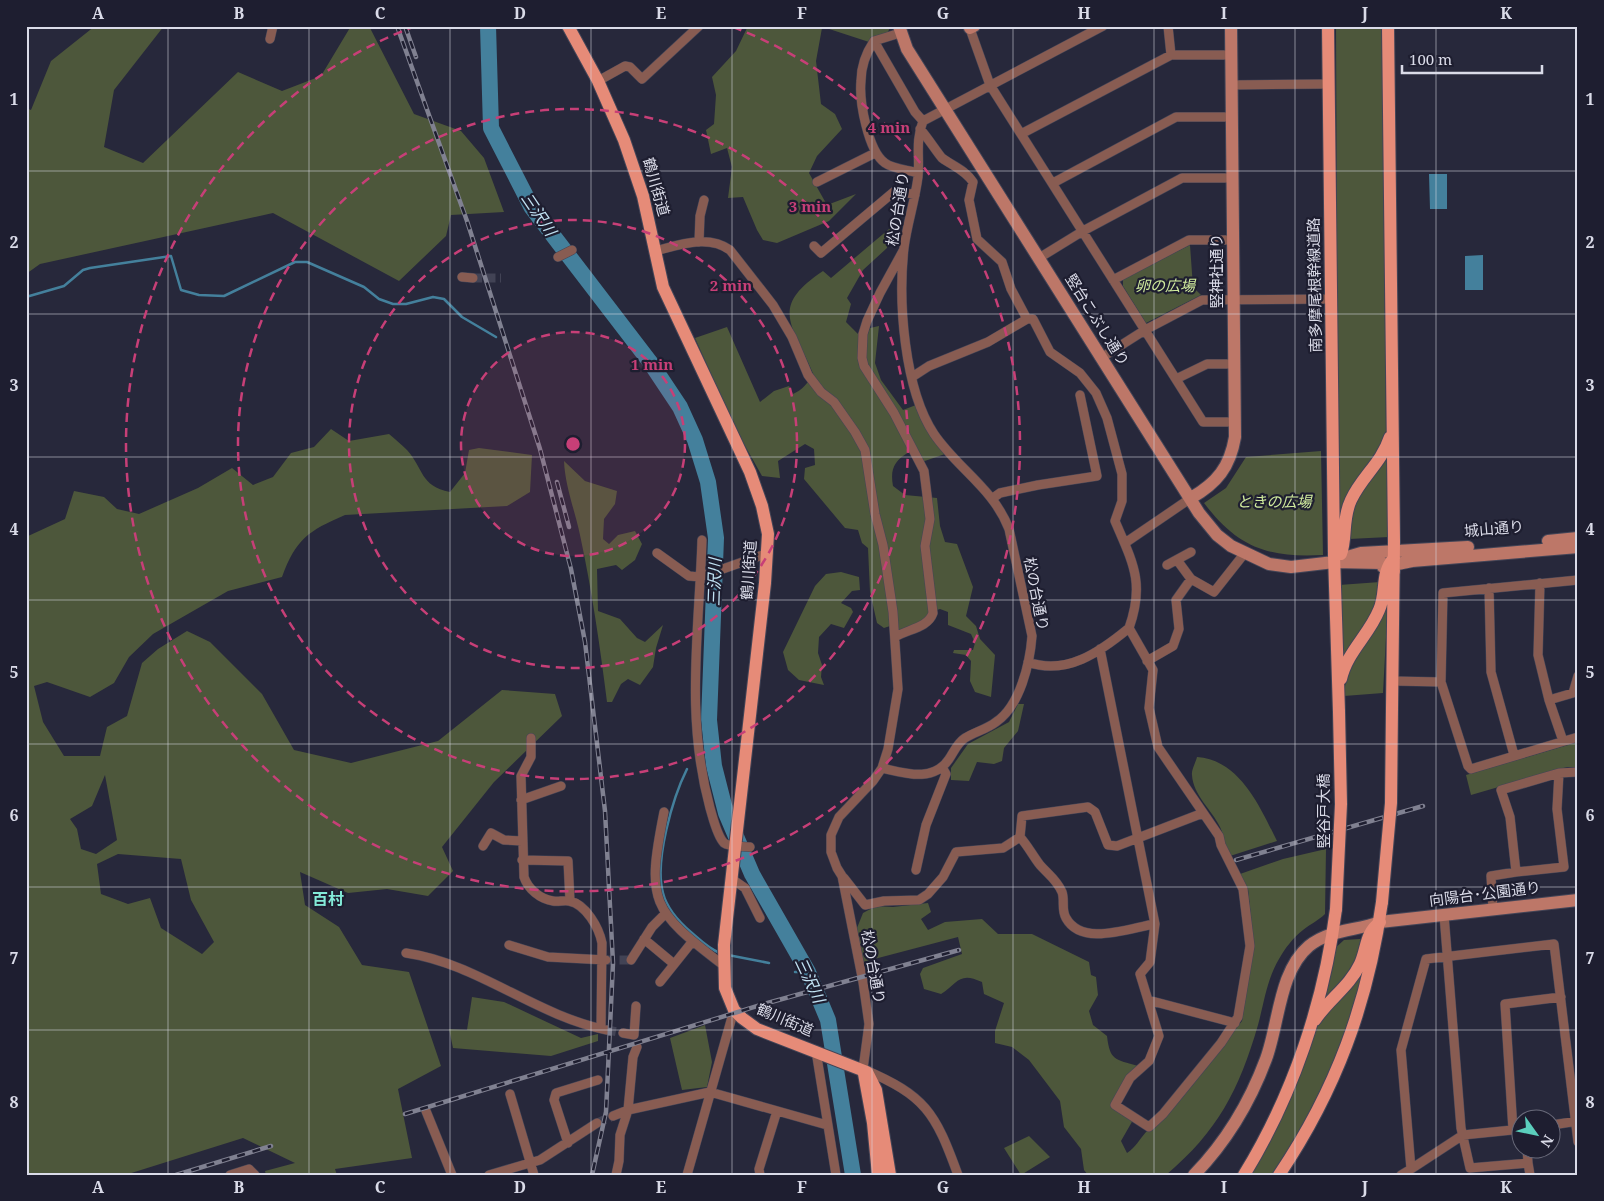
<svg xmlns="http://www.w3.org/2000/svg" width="1604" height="1201" viewBox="0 0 1604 1201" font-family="'Noto Serif','Noto Sans JP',serif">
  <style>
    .green { fill: #4d573b; fill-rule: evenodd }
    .water { fill: #44809c }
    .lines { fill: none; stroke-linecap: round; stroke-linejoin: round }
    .stream { stroke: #44809c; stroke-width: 2.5 }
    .river { stroke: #44809c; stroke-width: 16 }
    .street-tunnel { stroke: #424355; stroke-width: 9; stroke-dasharray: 9 4.5; stroke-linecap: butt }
    .street-casing { stroke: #444557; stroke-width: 10 }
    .secondary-casing { stroke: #444557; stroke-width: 14 }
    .primary-casing { stroke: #444557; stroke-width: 14 }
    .street { stroke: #885c52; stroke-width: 9 }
    .secondary { stroke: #bd7768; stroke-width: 12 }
    .primary { stroke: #e68b78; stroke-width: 12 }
    .rail-casing { stroke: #808191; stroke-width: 4.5 }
    .rail { stroke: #1e1e30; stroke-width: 2.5; stroke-dasharray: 8; stroke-linecap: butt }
    .primary-bridge-casing { stroke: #444557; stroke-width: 14; stroke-linecap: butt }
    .primary-bridge { stroke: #e68b78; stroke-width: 12 }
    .grid { fill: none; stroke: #dadbe8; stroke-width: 1; stroke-opacity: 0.55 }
    .ring { fill: none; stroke: #c73f77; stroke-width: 2.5; stroke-dasharray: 9 6 }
    .labels { text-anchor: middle; stroke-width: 4.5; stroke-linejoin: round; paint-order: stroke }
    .street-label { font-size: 15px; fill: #dadbe8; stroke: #1e1e30 }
    .park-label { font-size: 15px; font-style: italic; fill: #d1ec9e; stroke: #1e1e30 }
    .water-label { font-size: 16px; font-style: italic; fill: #c2e3f4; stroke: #1e1e30 }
    .neighbourhood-label { font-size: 16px; font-weight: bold; fill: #83ead8; stroke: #1e1e30 }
    .centre { fill: #c73f77; stroke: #1e1e30; stroke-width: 2.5 }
    .ring-label { font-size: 15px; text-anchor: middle; font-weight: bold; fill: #c73f77; stroke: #1e1e30; stroke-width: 4.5; stroke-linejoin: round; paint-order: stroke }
    .neatline { fill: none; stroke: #dadbe8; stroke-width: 2 }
    .grid-label { font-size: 16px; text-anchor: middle; font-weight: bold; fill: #dadbe8 }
  </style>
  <rect width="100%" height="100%" fill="#27283b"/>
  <!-- green -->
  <path class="green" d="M 95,26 L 164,26 L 114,90 L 104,147 L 143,163 L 238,72 L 282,91 L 321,76 L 351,26 L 369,26 L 414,114 L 461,131 L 484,158 L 504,212 L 451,215 L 446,236 L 399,281 L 273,213 L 40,264 L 26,274 L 26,108 L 31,110 L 51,61 Z
    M 748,26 L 815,26 L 822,28 L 816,61 L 821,104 L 835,114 L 842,129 L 817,156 L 809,173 L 827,205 L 856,194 L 829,221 L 777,243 L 763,240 L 757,230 L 743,197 L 728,198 L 732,167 L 727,148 L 711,154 L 706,130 L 714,124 L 716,95 L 712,77 L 736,51 Z
    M 820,26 L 890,26 L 890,27 L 888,32 L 874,37 L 869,42 Z
    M 1336,26 L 1382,26 L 1386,431 L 1381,447 L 1338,527 Z
    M 902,218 L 896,231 L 888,240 L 887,248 L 863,270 L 847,298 L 851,304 L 846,322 L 860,336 L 866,339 L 870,328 L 879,326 L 875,363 L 881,380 L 903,410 L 916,405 L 930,436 L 945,454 L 916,464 L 909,452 C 894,461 890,469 893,486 L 905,495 L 937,498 L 940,526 L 945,542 L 957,544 L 973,587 L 966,616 L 976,626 L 980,639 L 995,655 L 991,697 L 975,692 L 970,681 L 971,661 L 966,655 L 953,653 L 954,650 L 973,650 L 975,643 L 971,634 L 948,625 L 948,612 L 940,609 L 931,612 L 925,622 L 898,632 L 896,624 L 884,628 L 877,623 L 870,592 L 868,548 L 862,543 L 858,530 L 845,528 L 804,479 L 805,468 L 815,465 L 814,449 L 805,444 L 778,461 L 780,478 L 762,476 L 735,428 L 695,338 L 727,327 L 760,402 L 774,391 L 789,386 L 793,394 C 803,390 806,383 814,376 C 794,326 767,308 823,271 L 831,278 Z
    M 1190,245 L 1193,287 L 1201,295 L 1146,323 L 1123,286 L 1123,279 Z
    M 331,429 L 349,441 L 389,434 C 395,439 401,444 407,450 C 424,469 420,486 450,492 L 465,473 L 469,450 L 479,448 L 532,455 L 530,492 L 507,506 L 345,515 C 308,531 296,539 282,577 L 228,591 L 153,634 L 129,657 L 114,683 L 90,697 L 47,682 L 34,686 L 43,722 L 64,756 L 100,756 L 107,727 L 127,716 L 142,663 L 158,649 L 187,631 L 210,642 L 262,694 L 294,750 L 351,763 L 438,741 L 502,690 L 555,694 L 562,716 L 494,782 L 442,847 L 453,871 L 428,896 L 387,889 L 348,893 L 300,872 L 305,905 L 339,927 L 362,965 L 409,972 L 441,1066 L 398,1089 L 412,1158 L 335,1169 L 337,1175 L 266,1175 L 265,1171 L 295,1163 L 243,1138 L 125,1175 L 26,1175 L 26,537 L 65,519 L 74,491 L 104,497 L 117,509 L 139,514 L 198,488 L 232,468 L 253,485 L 273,477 L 291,453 L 314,447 ZM 105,775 L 117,840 L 96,854 L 81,849 L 77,829 L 70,819 L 92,806 ZM 118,854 L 181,859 L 191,900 L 214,942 L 202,954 L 161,928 L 150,898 L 128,904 L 101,894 L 97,864 Z
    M 1321,451 L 1323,555 C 1269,558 1238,548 1204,503 L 1226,488 L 1246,457 Z
    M 1388,458 L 1389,537 L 1349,539 L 1351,515 L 1360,495 Z
    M 564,461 L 585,481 L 617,491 L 615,504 L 604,519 L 603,539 L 609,544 L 618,535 L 635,531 L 642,544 L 635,560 L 622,570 L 616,565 L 597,569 L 598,611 L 620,619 L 637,638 L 645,642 L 663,625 L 656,648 L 653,667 L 640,685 L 628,679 L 621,684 L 612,702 L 607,702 C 600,646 592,591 580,535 C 575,511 565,486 564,461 Z
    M 841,572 L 859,577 L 860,590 L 852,591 L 841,603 L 851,608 L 853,612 L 844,628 L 831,624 L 819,637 L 818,653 L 822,665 L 821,677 L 824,685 L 799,680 L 788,670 L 783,652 L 815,586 L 826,574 Z
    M 1380,582 C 1376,616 1360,634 1341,662 L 1339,585 Z
    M 1388,600 L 1383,693 L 1344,696 C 1346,660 1370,630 1388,600 Z
    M 1018,704 L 1024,704 L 1018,731 L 1004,748 L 1002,761 L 994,764 L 977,762 L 969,781 L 951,780 L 951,768 L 968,744 L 1009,722 Z
    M 1578,742 L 1578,767 L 1567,767 L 1471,795 L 1466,775 Z
    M 1197,757 C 1240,760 1260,807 1277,841 L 1230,856 C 1224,846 1225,837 1220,827 C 1212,810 1193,795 1192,775 C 1191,770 1196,762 1197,757 Z
    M 1326,849 L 1325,914 C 1318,921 1310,924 1303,930 C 1293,938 1285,948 1279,959 C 1267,979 1264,1003 1258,1025 C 1239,1090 1218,1131 1166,1175 L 1088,1175 L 1084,1170 L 1081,1149 L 1064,1127 L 1060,1101 L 1029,1060 L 1012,1047 L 995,1043 L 995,1031 L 1004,1003 L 984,994 L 982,982 C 959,971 958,983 941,994 L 924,989 L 920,974 L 923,968 L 962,954 L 958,937 L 863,962 L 857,928 L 863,913 L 876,906 L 893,907 L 928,903 L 931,912 L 921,919 L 928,930 L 945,922 L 982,919 L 998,934 L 1032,934 L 1089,962 L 1091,975 L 1096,977 L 1098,995 L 1089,1011 L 1093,1025 L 1107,1036 C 1110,1061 1115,1059 1138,1066 L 1111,1105 L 1133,1120 L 1121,1141 L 1127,1153 C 1136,1147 1139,1140 1146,1132 C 1151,1127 1160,1123 1165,1117 L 1242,1021 L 1254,946 L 1248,889 L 1240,874 L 1283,859 Z
    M 1360,939 L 1362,942 C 1355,966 1341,982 1323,1000 L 1333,950 L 1344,940 Z
    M 1363,967 L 1365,974 L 1333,1068 L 1304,1128 L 1274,1175 L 1248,1175 L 1319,1020 Z
    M 472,997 L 504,1002 L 581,1038 L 598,1034 L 598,1041 L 551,1056 L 453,1048 L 449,1029 L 467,1030 Z
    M 705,1025 L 712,1062 L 707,1087 L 682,1090 L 670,1038 Z
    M 1029,1136 L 1050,1157 L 1021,1175 L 1004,1148 Z"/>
  <!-- water -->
  <path class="water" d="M 1429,174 L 1447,174 L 1447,209 L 1430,209 Z
    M 1483,255 L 1483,290 L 1465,290 L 1465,256 Z"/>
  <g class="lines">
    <!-- stream -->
    <path class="stream" d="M 26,297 L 64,286 L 83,270 L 90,268 L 171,256 L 181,290 L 199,295 L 224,296 L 295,262 L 307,262 L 364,287 L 379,299 L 393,304 L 406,304 L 433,297 L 444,299 L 462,317 L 496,337
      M 687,769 C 673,797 654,861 663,893 C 667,909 679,922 692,933 C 700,940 709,949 720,953
      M 728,955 L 769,963
      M 795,972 L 808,972"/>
    <!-- river -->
    <path class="river" d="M 488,26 L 491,128 L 532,208 L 650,362 L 680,407 L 695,440 L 708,482 L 716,538 L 709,720 L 714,766 L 726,813 L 752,874 L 808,972 L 828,1020 L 853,1175"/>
    <!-- street-tunnel -->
    <path class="street-tunnel" d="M 473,278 L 501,278
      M 606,960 L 631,960
      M 607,1030 L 623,1033
      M 597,1123 L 613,1116"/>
    <!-- street casing -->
    <g class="street-casing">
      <path id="street" d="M 969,26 L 990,85 L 1203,422 L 1235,422
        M 1168,26 L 1171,55
        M 900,33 L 874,41 L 915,112 L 923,121
        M 270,39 L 273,26
        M 874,41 C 866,53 861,66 861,81 C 859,101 868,151 885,163 C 893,169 909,170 918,173
        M 598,81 L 625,66 L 630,67 L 642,79 L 699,26
        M 1231,85 L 1329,84
        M 920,129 C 925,134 939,155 942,158 C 953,166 965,170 973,182 L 969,200 L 977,239 L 1002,262 L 1011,289 L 1027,319 L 1033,319 L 1050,352 L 1080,373 L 1096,393 L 1107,418 L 1122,474 L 1122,501 L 1115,521 C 1133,563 1145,583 1129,628 C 1100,652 1066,676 1028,662
        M 1021,134 L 1171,55 L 1231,55
        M 817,182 L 875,153
        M 1053,183 L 1176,117 L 1232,117
        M 699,242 L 700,216 L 704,200
        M 814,246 L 821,253 L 896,190 L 915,195
        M 655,251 C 679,245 708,234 730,250 L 773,305 L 792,337 L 808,375 L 821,392 L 834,402 L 855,432 L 865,450 L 875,514 L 883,545 L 893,612 L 898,689 L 888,749 L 882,768 L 873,781 L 839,817 L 831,835 L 831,852 L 837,868 L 842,876 L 863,982 L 869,1024 L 863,1069 C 926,1096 935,1112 958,1175
        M 558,257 L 572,250
        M 1039,258 L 1083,231 L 1182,178 L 1233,178
        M 462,277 L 473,278
        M 1113,280 L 1189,240 L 1233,240
        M 1101,358 L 1145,330 L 1202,300 L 1331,299
        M 912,377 L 929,366 L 988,342 L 1027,319
        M 1176,379 L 1207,364 L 1234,364
        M 993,498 L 1000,493 L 1038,485 L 1097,476 L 1080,395
        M 702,540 C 699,633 685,716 710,808 C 713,818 717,836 724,843 C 729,847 744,846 750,847
        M 1125,543 L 1191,498
        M 657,553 L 689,576 L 700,577 L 768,553
        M 1177,560 L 1191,579 L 1214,592 L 1244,554
        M 1167,565 L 1191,552
        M 1578,580 L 1443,593 L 1441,682 L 1468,766 L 1471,769 L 1578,737
        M 1540,583 L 1538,655 L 1549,700
        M 1489,588 L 1491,672 L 1514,755
        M 895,637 C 908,629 928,628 933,613 L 925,546 L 930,519 L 924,471 L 894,413 L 864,366 L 862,358 L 863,334 L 867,321 L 880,293 L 903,251
        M 1100,649 L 1155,924 L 1150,962 L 1140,974 L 1159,1036 L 1149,1061 L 1130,1078 L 1115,1105 L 1149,1127 L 1163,1114 L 1221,1043 L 1238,1017 L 1250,946 L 1243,889 L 1221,845 L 1219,836 L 1158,747 L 1149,708 L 1153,670 L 1129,628
        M 1147,661 L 1173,646 L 1179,629 L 1176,600 L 1191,579
        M 1393,681 L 1441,682
        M 531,738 L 531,757 L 521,776 L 524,877 C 528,889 540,899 553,901 C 558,902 564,900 569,901 C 586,904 599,928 602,943 L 601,1028
        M 1563,741 L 1549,700 L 1573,693 L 1578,676
        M 882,768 C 905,773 933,783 949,759 C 954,752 957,743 965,738 C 975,732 987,729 996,722 C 1020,706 1030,663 1032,636 L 1009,529 C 994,489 957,468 934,434 C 904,389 898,301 904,248 C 907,224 915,201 918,177 C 920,157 915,142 923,121 L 1103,26
        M 521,800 L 561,786
        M 664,812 C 646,902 651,910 723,965
        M 483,846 L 491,833 L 504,840 L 522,841
        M 522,860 L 568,861 L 570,901
        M 916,870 L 926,825 L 946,774 L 942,767
        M 1516,872 L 1564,867 L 1557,809 L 1559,773
        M 844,878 L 865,905 L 884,901 L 919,900 L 928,894 L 943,877 L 956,852 L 1003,848 L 1020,837
        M 732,879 L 745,888 L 760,918
        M 1493,910 L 1491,876 L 1516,872 L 1510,817 L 1501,790 L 1559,773 L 1578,772
        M 1444,915 L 1461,1128 L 1470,1168 L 1528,1163 L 1530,1175
        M 1155,924 C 1129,928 1082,947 1066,918 C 1061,910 1065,900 1062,892 C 1057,880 1048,874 1040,865 C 1033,856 1028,846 1020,837 L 1022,816 L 1088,807 L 1095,812 L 1108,845 L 1117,846 L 1203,813
        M 644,939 L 674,964
        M 509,945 L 548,957 L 606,960
        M 406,953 C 477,963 536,1016 607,1030
        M 631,960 L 652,927 L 665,914
        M 660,982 L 692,942
        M 1148,1000 L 1235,1023
        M 623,1033 L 634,1035 L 636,1006
        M 816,1051 L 836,1175
        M 510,1094 L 534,1175
        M 426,1111 L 452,1175
        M 613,1116 L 628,1110 L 710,1092 L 827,1125
        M 1552,1125 L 1578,1121
        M 1513,1130 L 1505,1004 L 1561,997
        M 568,1143 L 554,1100 L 556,1093 L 598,1080
        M 1527,1148 L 1528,1163
        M 1411,1169 L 1463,1135 L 1522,1129
        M 230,1175 L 249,1169 L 255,1175
        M 489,1175 L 540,1160 L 597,1123
        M 616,1175 L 619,1161 L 620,1135 L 628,1110 L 633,1057 L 637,1047
        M 687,1175 L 734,1010
        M 760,1175 L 759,1169 L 777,1111
        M 1401,1175 L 1411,1169 L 1401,1050 L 1426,959 L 1554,944 L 1578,1142"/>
    </g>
    <!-- secondary casing -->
    <g class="secondary-casing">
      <path id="secondary" d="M 899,26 L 907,49 L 1199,513 L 1217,535 L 1231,546 L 1269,564 L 1291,567 L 1334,562 L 1382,563 L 1394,571
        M 970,28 L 974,26
        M 1191,498 C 1217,483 1230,467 1235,437 L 1231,26
        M 1548,541 L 1578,538
        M 1337,560 L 1361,553 L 1468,547
        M 1383,567 L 1412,561 L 1578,547
        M 1194,1175 C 1226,1142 1250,1102 1266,1059 C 1279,1024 1279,971 1309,946 C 1330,929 1356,931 1380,922 L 1578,900"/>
    </g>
    <!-- primary casing -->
    <g class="primary-casing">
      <path id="primary" d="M 568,26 L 598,81 L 624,140 L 643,196 L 663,287 L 750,472 L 762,506 L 768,534 L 765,583 L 724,945 L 725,988 L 734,1010 L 742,1018 L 757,1029 L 867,1072 L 876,1090 L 890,1175
        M 1328,26 L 1334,555 L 1339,712
        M 1388,26 L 1394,541 L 1392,708
        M 1341,554 C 1347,538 1342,519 1351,500 C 1362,476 1381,464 1390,437
        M 1341,679 C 1347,652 1369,635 1379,610 C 1387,593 1380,573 1394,558
        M 1315,1020 C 1328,1000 1350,986 1360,964 C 1367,949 1365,933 1380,922
        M 864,1074 L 873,1123 L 878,1175
        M 1244,1175 C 1293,1095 1324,1003 1336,909
        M 1279,1175 C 1336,1090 1368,1003 1382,902"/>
    </g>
    <!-- street -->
    <use href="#street" class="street"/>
    <!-- secondary -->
    <use href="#secondary" class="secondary"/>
    <!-- primary -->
    <use href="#primary" class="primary"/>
    <!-- rail casing -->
    <g class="rail-casing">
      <path id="rail" d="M 397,26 L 467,221 L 540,449 L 571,569 L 585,642 L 605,811 L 613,963 L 606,1112 L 592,1175
        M 405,26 L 416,57
        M 557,482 L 569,527
        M 1236,860 L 1423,806
        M 405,1114 L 764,1004 L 959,950
        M 176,1175 L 271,1146"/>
    </g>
    <!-- rail -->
    <use href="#rail" class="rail"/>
    <!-- primary-bridge casing -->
    <g class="primary-bridge-casing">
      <path id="primary-bridge" d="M 1382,902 L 1391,803 L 1392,708
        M 1336,909 L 1341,804 L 1339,712"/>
    </g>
    <!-- primary-bridge -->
    <use href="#primary-bridge" class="primary-bridge"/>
  </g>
  <!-- grid -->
  <path class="grid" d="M 168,26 L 168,1175M 309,26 L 309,1175M 450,26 L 450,1175M 591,26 L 591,1175M 732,26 L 732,1175M 872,26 L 872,1175M 1013,26 L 1013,1175M 1154,26 L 1154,1175M 1295,26 L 1295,1175M 1436,26 L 1436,1175M 26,171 L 1578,171M 26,314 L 1578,314M 26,457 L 1578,457M 26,600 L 1578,600M 26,744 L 1578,744M 26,887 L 1578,887M 26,1030 L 1578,1030"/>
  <!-- distance rings -->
  <circle cx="573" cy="444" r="112" fill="#c73f77" fill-opacity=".12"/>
  <g class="ring">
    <circle cx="573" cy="444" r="112"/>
    <circle cx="573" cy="444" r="224"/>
    <circle cx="573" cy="444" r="335"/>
    <path d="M733 27A447 447 0 1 1 413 27"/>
  </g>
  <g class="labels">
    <!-- street labels -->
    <g class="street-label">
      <text transform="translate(656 187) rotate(74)" y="5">鶴川街道</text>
      <text transform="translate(898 209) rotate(-81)" y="5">松の台通り</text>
      <text transform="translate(1217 271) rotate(-90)" y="5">竪神社通り</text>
      <text transform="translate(1315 285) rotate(-91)" y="5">南多摩尾根幹線道路</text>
      <text transform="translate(1097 320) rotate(58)" y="5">竪台こぶし通り</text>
      <text transform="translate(1494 529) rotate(-5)" y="5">城山通り</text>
      <text transform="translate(749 570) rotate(-86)" y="5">鶴川街道</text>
      <text transform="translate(1036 594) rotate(79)" y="5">松の台通り</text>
      <text transform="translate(1324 811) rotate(-90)" y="5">竪谷戸大橋</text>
      <text transform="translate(1485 894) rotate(-7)" y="5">向陽台･公園通り</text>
      <text transform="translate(873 967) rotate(80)" y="5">松の台通り</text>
      <text transform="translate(785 1020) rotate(23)" y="5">鶴川街道</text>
    </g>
    <!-- park labels -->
    <g class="park-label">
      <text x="1165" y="291">卵の広場</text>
      <text x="1274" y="507">ときの広場</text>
    </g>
    <!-- water labels -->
    <g class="water-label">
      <text transform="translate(539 214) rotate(56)" y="6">三沢川</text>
      <text transform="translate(714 582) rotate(-88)" y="6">三沢川</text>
      <text transform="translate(810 980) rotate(65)" y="6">三沢川</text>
    </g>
    <!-- neighbourhood labels -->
    <g class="neighbourhood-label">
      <text x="328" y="905">百村</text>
    </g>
  </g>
  <circle cx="573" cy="444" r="8" class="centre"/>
  <g class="ring-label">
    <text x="889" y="133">4 min</text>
    <text x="810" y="212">3 min</text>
    <text x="731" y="291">2 min</text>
    <text x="652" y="370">1 min</text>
  </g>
  <!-- border -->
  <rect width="1604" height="1201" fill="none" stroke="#1e1e30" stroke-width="55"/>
  <!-- north arrow -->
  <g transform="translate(1536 1134) rotate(123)"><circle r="24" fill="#1e1e30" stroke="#696a7a"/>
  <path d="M0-4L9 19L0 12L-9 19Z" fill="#5bcebc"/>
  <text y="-8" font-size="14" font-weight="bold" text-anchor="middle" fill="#dadbe8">N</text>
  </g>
  <!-- scale -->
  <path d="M1402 65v8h140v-8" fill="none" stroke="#dadbe8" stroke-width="2.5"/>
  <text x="1409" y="65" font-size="15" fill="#dadbe8" stroke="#1e1e30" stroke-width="4" paint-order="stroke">100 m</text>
  <rect x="28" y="28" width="1548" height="1146" class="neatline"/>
  <g class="grid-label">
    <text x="98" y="19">A</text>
    <text x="239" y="19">B</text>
    <text x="380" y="19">C</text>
    <text x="520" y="19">D</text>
    <text x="661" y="19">E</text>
    <text x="802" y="19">F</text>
    <text x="943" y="19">G</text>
    <text x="1084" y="19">H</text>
    <text x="1224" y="19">I</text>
    <text x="1365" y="19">J</text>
    <text x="1506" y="19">K</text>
    <text x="14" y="105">1</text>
    <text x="1590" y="105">1</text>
    <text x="14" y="248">2</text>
    <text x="1590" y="248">2</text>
    <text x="14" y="391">3</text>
    <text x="1590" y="391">3</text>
    <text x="14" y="535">4</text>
    <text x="1590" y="535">4</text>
    <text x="14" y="678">5</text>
    <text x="1590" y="678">5</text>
    <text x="14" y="821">6</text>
    <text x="1590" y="821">6</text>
    <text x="14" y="964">7</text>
    <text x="1590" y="964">7</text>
    <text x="14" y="1108">8</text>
    <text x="1590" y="1108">8</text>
    <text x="98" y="1193">A</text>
    <text x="239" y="1193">B</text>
    <text x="380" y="1193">C</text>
    <text x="520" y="1193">D</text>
    <text x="661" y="1193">E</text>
    <text x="802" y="1193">F</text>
    <text x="943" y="1193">G</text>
    <text x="1084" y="1193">H</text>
    <text x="1224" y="1193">I</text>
    <text x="1365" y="1193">J</text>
    <text x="1506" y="1193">K</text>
  </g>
</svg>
